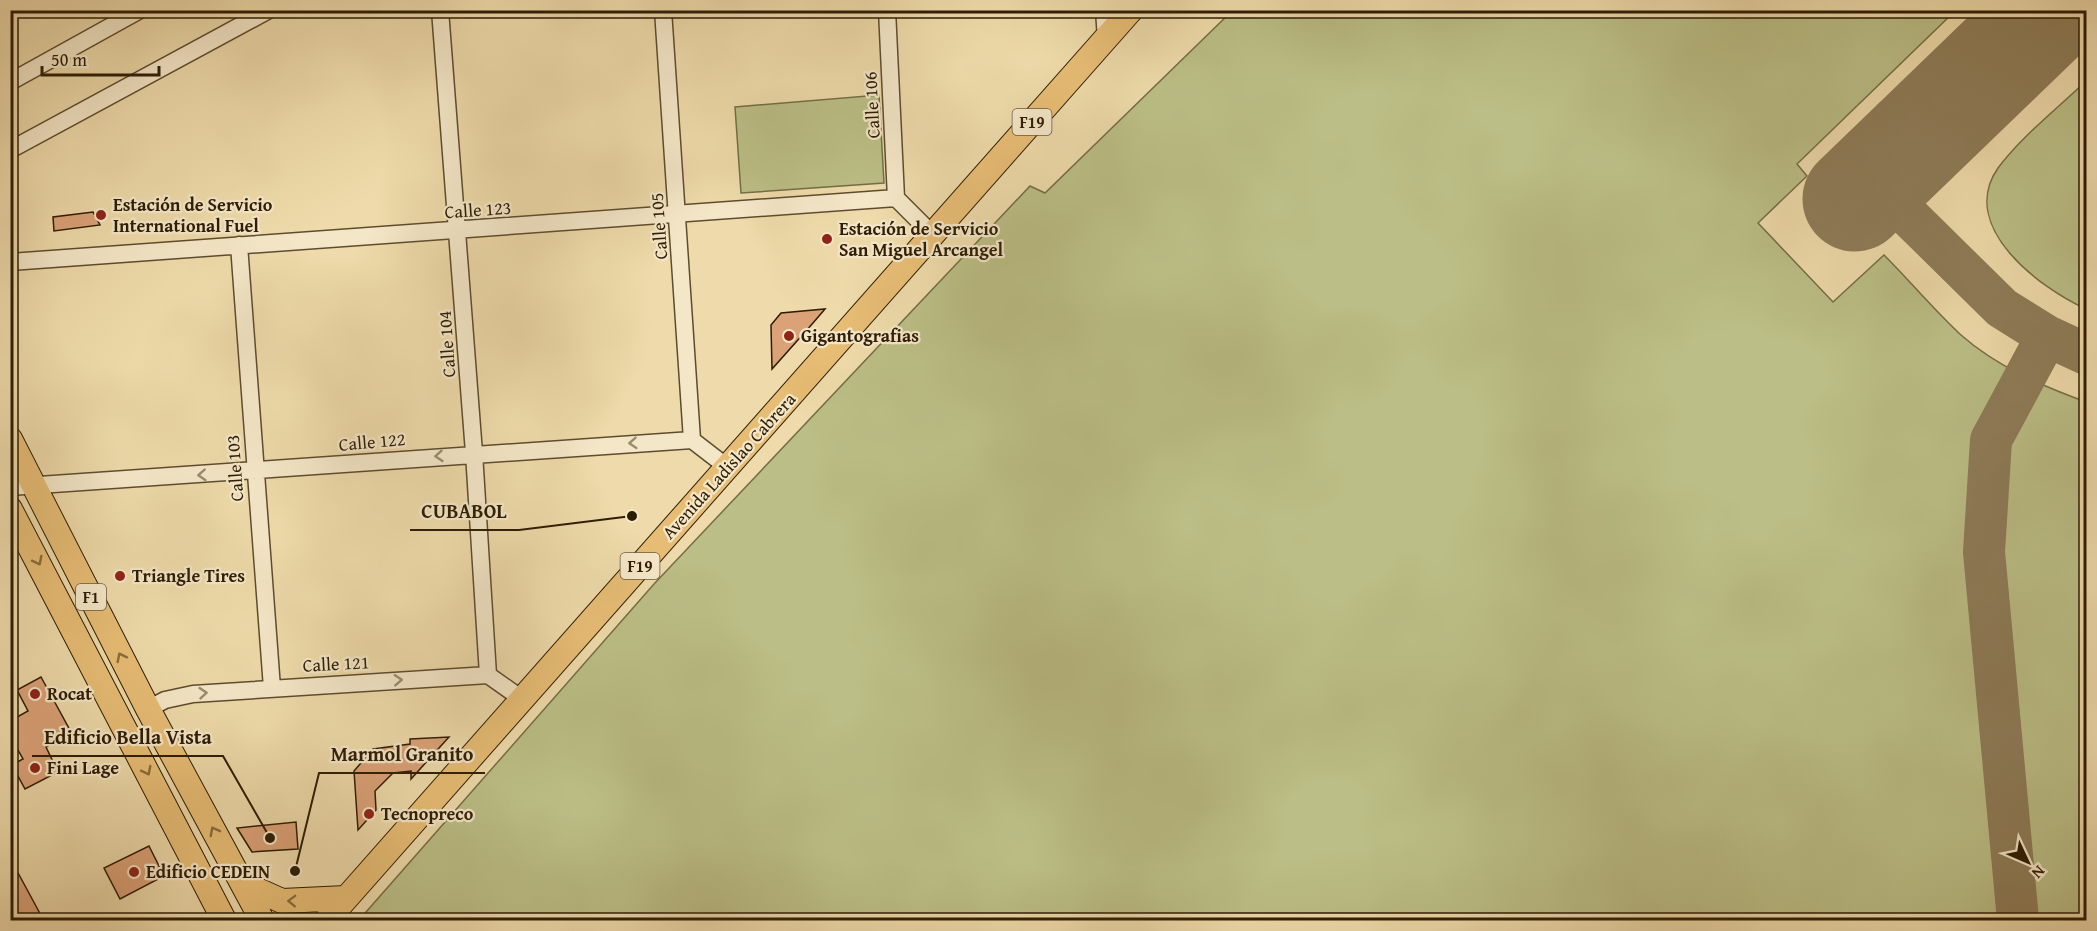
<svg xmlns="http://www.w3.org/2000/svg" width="2097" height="931" viewBox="0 0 2097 931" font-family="'Gentium Book Plus',serif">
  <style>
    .grass { fill: #bbbe86; stroke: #746e46; stroke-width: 1.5 }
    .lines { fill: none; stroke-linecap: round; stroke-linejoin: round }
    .taxiway { stroke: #8e7c58; stroke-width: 42 }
    .runway { stroke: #8e7c58; stroke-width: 105 }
    .building { fill: #dba277; stroke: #2e1d05; stroke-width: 1.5 }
    .minor-casing { stroke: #5e4c2e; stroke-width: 19 }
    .highway-casing { stroke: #2e1d05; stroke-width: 26 }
    .minor { stroke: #f4e7c8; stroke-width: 16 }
    .highway { stroke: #e7bd75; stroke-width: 24 }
    .oneway { stroke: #9b8c70 }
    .oneway2 { stroke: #8a6d3d }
    .poi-dot { fill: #8f2418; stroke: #f4e7c8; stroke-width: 2 }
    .labels { text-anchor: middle; stroke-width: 4.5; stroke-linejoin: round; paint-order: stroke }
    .shield { fill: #f4e7c8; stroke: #695a40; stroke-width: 1.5 }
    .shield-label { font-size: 16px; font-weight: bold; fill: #2e1d05 }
    .street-label { font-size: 18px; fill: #2e1d05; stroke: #f4e7c8 }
    .poi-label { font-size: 18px; font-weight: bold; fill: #2e1d05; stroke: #f4e7c8; text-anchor: start }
    .leader { fill: none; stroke: #2e1d05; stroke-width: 2 }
    .callout-dot { fill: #2e1d05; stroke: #f4e7c8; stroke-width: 2 }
    .callout-label { font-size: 20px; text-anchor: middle; font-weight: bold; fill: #2e1d05; stroke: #f4e7c8; stroke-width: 4.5; stroke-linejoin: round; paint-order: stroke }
  </style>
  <rect width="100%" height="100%" fill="#eedaaa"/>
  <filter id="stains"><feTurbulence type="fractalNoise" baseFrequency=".00333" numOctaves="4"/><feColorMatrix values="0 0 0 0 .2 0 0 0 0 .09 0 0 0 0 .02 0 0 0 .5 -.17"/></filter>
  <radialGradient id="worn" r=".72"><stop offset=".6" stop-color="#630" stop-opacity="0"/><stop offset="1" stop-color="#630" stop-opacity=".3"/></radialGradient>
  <!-- grass -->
  <path class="grass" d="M 1232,11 L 1955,11 L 1797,164 L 1807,176 L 1758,223 L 1833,302 L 1884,255 C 1910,281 1934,310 1961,335 C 1996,366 2042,386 2086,402 L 2086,920 L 359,920 L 654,584 L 1030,186 L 1045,193 Z
    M 2086,81 L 2086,309 C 2040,288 1957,227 1998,168 C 2022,136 2058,108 2086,81 Z
    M 879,95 L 884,183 L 741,193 L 735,107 Z"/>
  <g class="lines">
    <!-- taxiway -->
    <path class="taxiway" d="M 1874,182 L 2002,308 L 2047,336 L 2086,354
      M 2018,920 L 1984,552 L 1991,440 L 2047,336"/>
    <!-- runway -->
    <path class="runway" d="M 1855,199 L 2051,10"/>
  </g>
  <!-- building -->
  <path class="building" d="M 93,212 L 100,225 L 54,231 L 53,217 Z
    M 825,309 L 813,323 L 772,369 L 771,325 L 781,313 Z
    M 41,677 L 71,732 L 46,747 L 58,772 L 25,789 L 12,765 L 23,759 L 10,736 L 10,721 L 28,711 L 17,690 Z
    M 449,737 L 411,779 L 411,771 L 393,773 L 375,791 L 376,810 L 358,830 L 354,771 L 373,749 L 410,744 L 410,739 Z
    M 296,822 L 298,849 L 252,852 L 237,828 Z
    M 149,846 L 164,876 L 120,899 L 104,868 Z
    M 10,858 L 44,921 L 10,921 Z"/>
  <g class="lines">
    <!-- minor casing -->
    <g class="minor-casing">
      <path id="minor" d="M 440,10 L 474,453 L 488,675
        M 663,10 L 692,440
        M 887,10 L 896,198
        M 1104,10 L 1106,39
        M 10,82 L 140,10
        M 10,150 L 269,10
        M 239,245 L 272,688
        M 10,262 L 896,198 L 933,235
        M 10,487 L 692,440 L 727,467
        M 148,709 L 165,700 L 193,694 L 488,675 L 522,699"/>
    </g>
    <!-- highway casing -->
    <g class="highway-casing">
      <path id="highway" d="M 10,439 L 148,709 L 262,920
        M 10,509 L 224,920
        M 242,883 L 282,901 L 346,898
        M 327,920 L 1131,10"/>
    </g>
    <!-- minor -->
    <use href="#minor" class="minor"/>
    <!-- highway -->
    <use href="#highway" class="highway"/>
  </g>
  <!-- one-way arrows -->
  <defs><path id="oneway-chevron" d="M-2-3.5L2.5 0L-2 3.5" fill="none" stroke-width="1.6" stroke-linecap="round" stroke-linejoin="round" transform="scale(1.5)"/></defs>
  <g class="oneway">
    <use href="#oneway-chevron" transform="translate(633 443) rotate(176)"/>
    <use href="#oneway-chevron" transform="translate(439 456) rotate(175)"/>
    <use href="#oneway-chevron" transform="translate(202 475) rotate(176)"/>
    <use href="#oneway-chevron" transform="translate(398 680) rotate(-3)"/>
    <use href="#oneway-chevron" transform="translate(203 693) rotate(-5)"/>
  </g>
  <g class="oneway2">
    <use href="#oneway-chevron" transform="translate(38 561) rotate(63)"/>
    <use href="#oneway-chevron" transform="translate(121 657) rotate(-117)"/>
    <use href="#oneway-chevron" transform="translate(147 771) rotate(63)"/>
    <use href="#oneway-chevron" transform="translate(214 831) rotate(-118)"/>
    <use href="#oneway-chevron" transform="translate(292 901) rotate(-178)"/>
  </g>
  <!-- markers -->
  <g class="poi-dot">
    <circle cx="101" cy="215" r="6"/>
    <circle cx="827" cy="239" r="6"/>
    <circle cx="789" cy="336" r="6"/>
    <circle cx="120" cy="576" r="6"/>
    <circle cx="35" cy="694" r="6"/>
    <circle cx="35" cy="768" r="6"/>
    <circle cx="369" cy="814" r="6"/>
    <circle cx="134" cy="872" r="6"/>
  </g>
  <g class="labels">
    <!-- shield labels -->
    <g class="shield">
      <rect x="1012.5" y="109" width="39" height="26" rx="4.5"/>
      <rect x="620.5" y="553" width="39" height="26" rx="4.5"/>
      <rect x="76" y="584" width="30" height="26" rx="4.5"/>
    </g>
    <g class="shield-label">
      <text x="1032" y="128">F19</text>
      <text x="640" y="572">F19</text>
      <text x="91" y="603">F1</text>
    </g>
    <!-- street labels -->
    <g class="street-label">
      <text transform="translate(872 105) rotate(-93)" y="6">Calle 106</text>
      <text transform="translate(478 210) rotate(-4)" y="6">Calle 123</text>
      <text transform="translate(659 226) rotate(-94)" y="6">Calle 105</text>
      <text transform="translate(447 344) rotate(-94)" y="6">Calle 104</text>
      <text transform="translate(372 442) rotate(-5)" y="6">Calle 122</text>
      <text transform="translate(729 466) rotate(-48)" y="6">Avenida Ladislao Cabrera</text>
      <text transform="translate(235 468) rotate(-94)" y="6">Calle 103</text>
      <text transform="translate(336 664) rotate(-3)" y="6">Calle 121</text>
    </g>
    <!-- poi labels -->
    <g class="poi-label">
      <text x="113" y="211">Estación de Servicio<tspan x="113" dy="21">International Fuel</tspan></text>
      <text x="839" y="235">Estación de Servicio<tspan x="839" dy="21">San Miguel Arcangel</tspan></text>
      <text x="801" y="342">Gigantografias</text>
      <text x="132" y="582">Triangle Tires</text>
      <text x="47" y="700">Rocat</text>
      <text x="47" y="774">Fini Lage</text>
      <text x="381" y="820">Tecnopreco</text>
      <text x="146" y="878">Edificio CEDEIN</text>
    </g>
  </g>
  <!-- callouts -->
  <path class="leader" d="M632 516L519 530H410M270 838L223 756H32M295 871L319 773H485"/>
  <g class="callout-dot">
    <circle cx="632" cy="516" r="6"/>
    <circle cx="270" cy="838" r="6"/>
    <circle cx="295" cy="871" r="6"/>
  </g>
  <g class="callout-label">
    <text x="464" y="518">CUBABOL</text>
    <text x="128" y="744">Edificio Bella Vista</text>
    <text x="402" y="761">Marmol Granito</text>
  </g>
  <!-- margin -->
  <rect width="2097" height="931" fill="none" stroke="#eedaaa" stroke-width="36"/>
  <rect x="12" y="12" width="2073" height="907" fill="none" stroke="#2e1d05" stroke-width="3"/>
  <rect x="18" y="18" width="2061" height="895" fill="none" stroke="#2e1d05" stroke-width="1.5"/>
  <!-- north arrow -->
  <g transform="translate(2028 862) rotate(134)" stroke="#f4e7c8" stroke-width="4.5" paint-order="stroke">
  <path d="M0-4.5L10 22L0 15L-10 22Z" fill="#2e1d05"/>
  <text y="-9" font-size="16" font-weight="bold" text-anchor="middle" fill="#2e1d05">N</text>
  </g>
  <!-- scale -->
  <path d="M42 66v9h117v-9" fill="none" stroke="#2e1d05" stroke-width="3"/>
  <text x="51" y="66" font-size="18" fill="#2e1d05" stroke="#f4e7c8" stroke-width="4.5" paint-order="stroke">50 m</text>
  <rect width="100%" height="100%" filter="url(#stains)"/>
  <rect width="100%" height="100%" fill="url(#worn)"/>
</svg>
